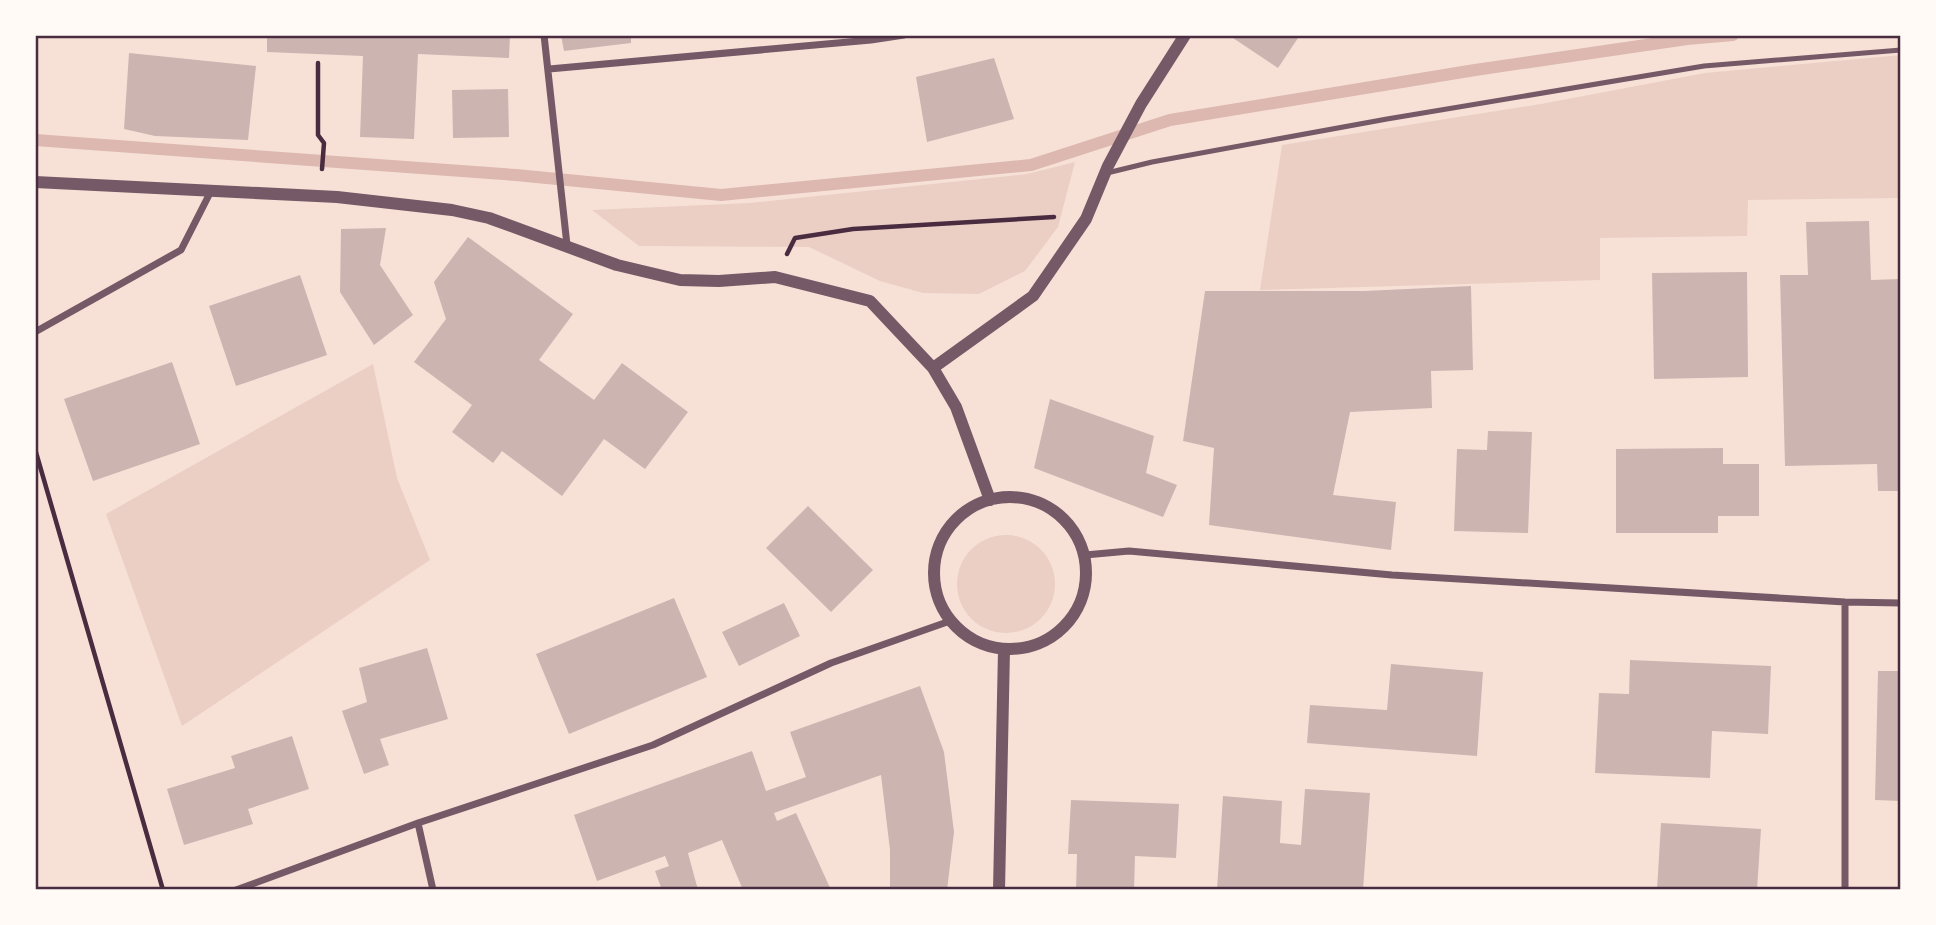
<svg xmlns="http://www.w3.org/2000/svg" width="1936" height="925" viewBox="0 0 1936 925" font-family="'PT Sans',sans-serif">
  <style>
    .green { fill: #ebcfc5 }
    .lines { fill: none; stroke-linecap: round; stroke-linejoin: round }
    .stream { stroke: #dcb8b0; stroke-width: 12 }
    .building { fill: #ccb4b1 }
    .path { stroke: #4a2c40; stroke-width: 4.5 }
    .service { stroke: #755966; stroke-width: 5 }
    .minor { stroke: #755966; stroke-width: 7 }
    .tertiary { stroke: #755966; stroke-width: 12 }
    .neatline { fill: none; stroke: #4a2c40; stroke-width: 2.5 }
  </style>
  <rect width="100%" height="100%" fill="#f7e1d7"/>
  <!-- green -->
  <path class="green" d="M 1901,55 L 1901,198 L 1748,200 L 1747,236 L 1600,238 L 1600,280 L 1260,290 L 1282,145 L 1541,104 L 1705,73 Z
    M 1075,162 L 1058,227 L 1025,271 L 979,294 L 923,293 L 880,281 L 809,247 L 639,246 L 592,210 L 750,203 L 1027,174 Z
    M 373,364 L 397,478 L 430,560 L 182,726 L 106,514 Z
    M957 584a49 49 0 1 1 98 0a49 49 0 1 1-98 0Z"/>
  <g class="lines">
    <!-- stream -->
    <path class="stream" d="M 35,140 L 516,175 L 721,195 L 1031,165 L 1170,120 L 1475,70 L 1687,39 L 1733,35"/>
  </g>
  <!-- building -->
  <path class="building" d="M 267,35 L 510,35 L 509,58 L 418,54 L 414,139 L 360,137 L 363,56 L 267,52 Z
    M 561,35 L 631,35 L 631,43 L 564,51 Z
    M 1235,35 L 1300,35 L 1278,68 L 1233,38 Z
    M 129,53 L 256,66 L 248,140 L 155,136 L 124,129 Z
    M 994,58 L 1014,119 L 927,142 L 916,77 Z
    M 508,89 L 509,137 L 453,138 L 452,90 Z
    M 1869,221 L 1871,280 L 1901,279 L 1901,491 L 1878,491 L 1877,464 L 1785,466 L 1780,275 L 1808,275 L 1806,222 Z
    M 386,228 L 380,265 L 413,315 L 374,345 L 340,292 L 341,229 Z
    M 468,237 L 573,314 L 539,360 L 594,400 L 622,363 L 688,412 L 645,469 L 604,439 L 562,496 L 502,451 L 493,463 L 452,432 L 472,405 L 414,362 L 446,319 L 434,282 Z
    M 1747,272 L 1748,377 L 1654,379 L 1652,273 Z
    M 300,275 L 327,355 L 236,386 L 209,306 Z
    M 1471,286 L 1473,370 L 1431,371 L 1432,408 L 1350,412 L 1333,495 L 1396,502 L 1391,550 L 1209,525 L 1214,448 L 1183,441 L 1205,291 L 1364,291 Z
    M 172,362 L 200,444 L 93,481 L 64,399 Z
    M 1050,399 L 1154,436 L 1146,473 L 1177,485 L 1163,517 L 1034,468 Z
    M 1488,431 L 1532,432 L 1528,533 L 1454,531 L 1457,449 L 1487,450 Z
    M 1723,448 L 1723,464 L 1759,464 L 1759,516 L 1718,516 L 1718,533 L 1616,533 L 1616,449 Z
    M 808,506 L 873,570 L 831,612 L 766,548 Z
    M 674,598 L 707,677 L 569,734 L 536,654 Z
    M 784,603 L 800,636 L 739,666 L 722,632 Z
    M 427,648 L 448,719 L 380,739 L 389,765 L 364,774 L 342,711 L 367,702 L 359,668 Z
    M 1630,660 L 1771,666 L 1768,734 L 1712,731 L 1710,778 L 1595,773 L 1599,693 L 1629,694 Z
    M 1391,664 L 1483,672 L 1477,756 L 1307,743 L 1310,705 L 1387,710 Z
    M 1878,671 L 1901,671 L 1901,801 L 1875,800 Z
    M 920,686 L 944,752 L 954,832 L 947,890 L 890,890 L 890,850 L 881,775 L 774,813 L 777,821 L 796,813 L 831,890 L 743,890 L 722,840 L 688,853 L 698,890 L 662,890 L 655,871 L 669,866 L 665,856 L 597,881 L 574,815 L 752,751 L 766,791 L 806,777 L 790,732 Z
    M 292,736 L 309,789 L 248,809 L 253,824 L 184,845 L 167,789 L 235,768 L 231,756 Z
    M 1305,789 L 1370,793 L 1363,890 L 1217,890 L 1223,796 L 1282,801 L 1280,843 L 1301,845 Z
    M 1071,800 L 1179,804 L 1176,858 L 1135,856 L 1134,890 L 1076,890 L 1077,854 L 1068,854 Z
    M 1661,823 L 1761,829 L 1757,890 L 1657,890 Z"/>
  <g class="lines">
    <!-- path -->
    <path class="path" d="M 318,63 L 318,135 L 324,143 L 322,169
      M 787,254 L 795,238 L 853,229 L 1054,217
      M 35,449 L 163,890"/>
    <!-- service -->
    <path class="service" d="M 1107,173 L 1152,162 L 1387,119 L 1704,66 L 1901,50"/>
    <!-- minor -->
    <path class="minor" d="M 544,35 L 567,245
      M 549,69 L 871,40 L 904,35
      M 35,332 L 181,250 L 211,191
      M 1085,555 L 1129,551 L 1392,575 L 1845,602 L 1901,603
      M 418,823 L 433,890
      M 236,890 L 418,823 L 653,745 L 831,663 L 950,621
      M 1845,890 L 1845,602"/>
    <!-- tertiary -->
    <path class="tertiary" d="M 35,182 L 337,197 L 452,210 L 489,218 L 617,265 L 680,280 L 719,281 L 775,277 L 870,301 L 933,368 L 956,407 L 990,500
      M 933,368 L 1033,296 L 1086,219 L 1108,166 L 1141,104 L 1185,35
      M934 573a76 76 0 1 1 152 0a76 76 0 1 1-152 0Z
      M 999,890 L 1004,650"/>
  </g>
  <!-- border -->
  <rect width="1936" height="925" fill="none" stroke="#fffaf5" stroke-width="74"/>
  <rect x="37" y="37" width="1862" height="851" class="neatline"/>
</svg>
